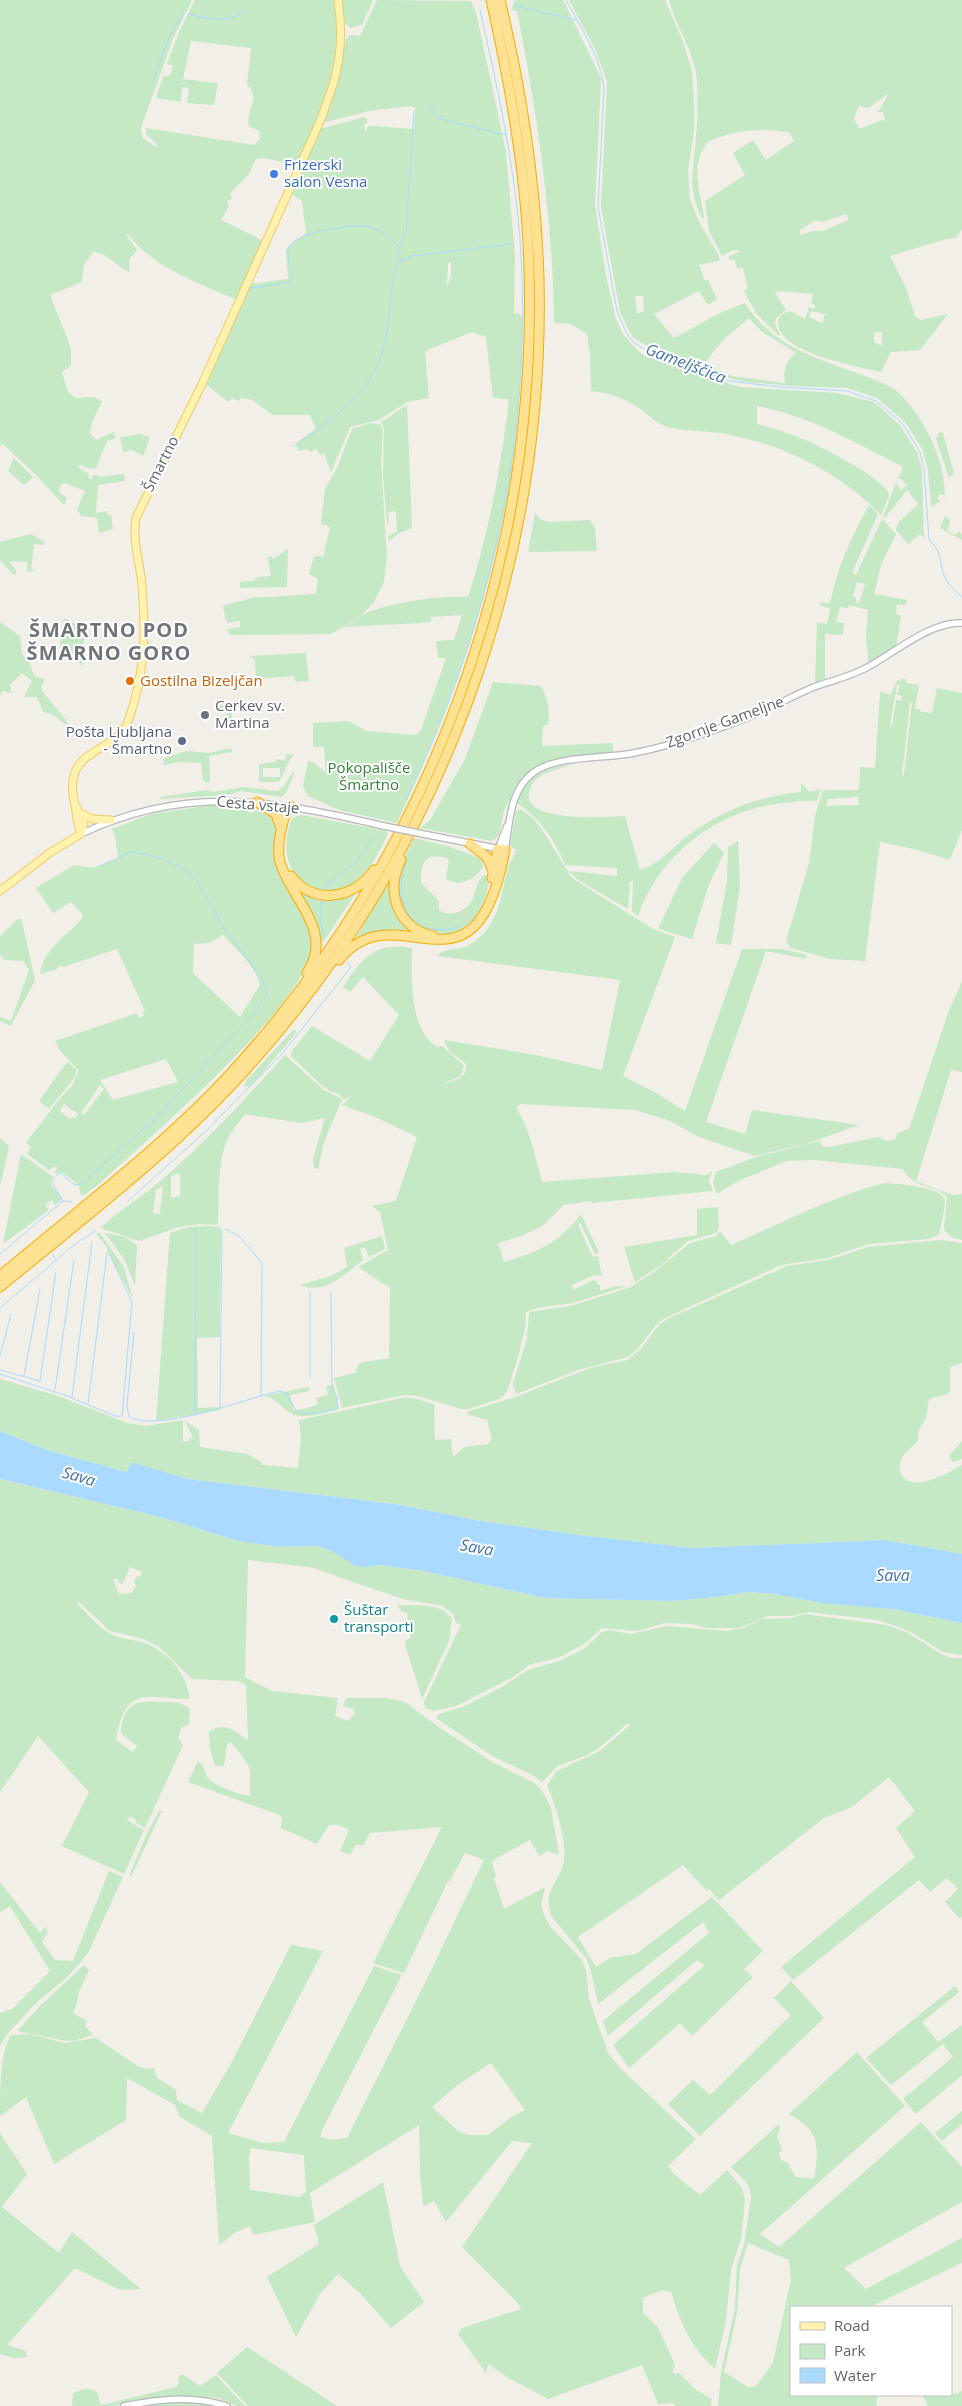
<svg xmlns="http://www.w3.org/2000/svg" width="962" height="2406" viewBox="0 0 962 2406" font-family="'Open Sans',sans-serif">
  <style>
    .green { fill: #c5e8c5; fill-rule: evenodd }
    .water { fill: #aadaff }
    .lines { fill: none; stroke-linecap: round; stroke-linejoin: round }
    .stream { stroke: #aadaff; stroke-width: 1 }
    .minor-casing { stroke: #b5b8bc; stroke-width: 8 }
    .major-casing { stroke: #f2c960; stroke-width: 9 }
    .highway-casing { stroke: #f9ab00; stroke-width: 11 }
    .minor { stroke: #fff; stroke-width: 5.5 }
    .major { stroke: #fff2af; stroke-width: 7 }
    .highway { stroke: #fde293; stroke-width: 9 }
    .minor-bridge-casing { stroke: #b5b8bc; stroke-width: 8; stroke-linecap: butt }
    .minor-bridge { stroke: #fff; stroke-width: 5.5 }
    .shop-dot { fill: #3f7fe0; stroke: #fff; stroke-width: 2 }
    .food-dot { fill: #e8710a; stroke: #fff; stroke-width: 2 }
    .worship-dot { fill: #6b7280; stroke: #fff; stroke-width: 2 }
    .service-dot { fill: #5c6f8a; stroke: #fff; stroke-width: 2 }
    .culture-dot { fill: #0f9aa8; stroke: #fff; stroke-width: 2 }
    .labels { text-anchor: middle; stroke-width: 4; stroke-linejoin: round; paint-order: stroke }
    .shop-label { font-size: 15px; fill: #366cbe; stroke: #fff; text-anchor: start }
    .street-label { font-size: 15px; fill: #5f6368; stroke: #fff }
    .food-label { font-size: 15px; fill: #c56008; stroke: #fff; text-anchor: start }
    .worship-label { font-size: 15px; fill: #5b616d; stroke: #fff; text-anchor: start }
    .service-label { font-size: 15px; fill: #4e5e75; stroke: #fff; text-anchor: end }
    .park-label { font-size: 15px; fill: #348238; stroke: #fff }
    .culture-label { font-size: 15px; fill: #0d838f; stroke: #fff; text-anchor: start }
    .water-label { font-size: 16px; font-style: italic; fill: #4174aa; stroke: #fff }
    .district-label { font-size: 20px; font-weight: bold; letter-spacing: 1px; fill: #70757a; stroke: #fff }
  </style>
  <rect width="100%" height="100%" fill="#f1efe8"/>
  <!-- green -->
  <path class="green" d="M 0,0 L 192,0 L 174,36 L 141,128 L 142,137 L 156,147 L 157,144 L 146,135 L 146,128 L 254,145 L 260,139 L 259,131 L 249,126 C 245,111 262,98 247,85 L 251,48 L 191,41 L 183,79 L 218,83 L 214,105 L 187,103 L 189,88 L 182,87 L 181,102 L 156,98 L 163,76 L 170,76 L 173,66 L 167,64 L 179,32 L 195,0 L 335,0 C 343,64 322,108 297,165 L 264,158 L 256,159 L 249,174 L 230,193 L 232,199 L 227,201 L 229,206 L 221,220 L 264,241 L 237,300 C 199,283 153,268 128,234 L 126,235 L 137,250 L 129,260 L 130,272 C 120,271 109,252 93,252 L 84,265 L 82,282 L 50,295 L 71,348 L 71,365 L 62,372 L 68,392 L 76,398 C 86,399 93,393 102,402 L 92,422 L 90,433 L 96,440 L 114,432 L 116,438 L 107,441 L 96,468 L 91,469 L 80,465 L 78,468 L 89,474 L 88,477 L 92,479 L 93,475 L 99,475 L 99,477 L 124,474 L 125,481 L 98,485 L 96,513 L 107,511 L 107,515 L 111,515 L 113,529 L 99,533 L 97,518 L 81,516 L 77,510 L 85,491 L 65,483 L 61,484 L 59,492 L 67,498 L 64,505 L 37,476 L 3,444 L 0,446 Z
    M 342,0 L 373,0 L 362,25 L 351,28 L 344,23 Z
    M 377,0 L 471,1 L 476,12 L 506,152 L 515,255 L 514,314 L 519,313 L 523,320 C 521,388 517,456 502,523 C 480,628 441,726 397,823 L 339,810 L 308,796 L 303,786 L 308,761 L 313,762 L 326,773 L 324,747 L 313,747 L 313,723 L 349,721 L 367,731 L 413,735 L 418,734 L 421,730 L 446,658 L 438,658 L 436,641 L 454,640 L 462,615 L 431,617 L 431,622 L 419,623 L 344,627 C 354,623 362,614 371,611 C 401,601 437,596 468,597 C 488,536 500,472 508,408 L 508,399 L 493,398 L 486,337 L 472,332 L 425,351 L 429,398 L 407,402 L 379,420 L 350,427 L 331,472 L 324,453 L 320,455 L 317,449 L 310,452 L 308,449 L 298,451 L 296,443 L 316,429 L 310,415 L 273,415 L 252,400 L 241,398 L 238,401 L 232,398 L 228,402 L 206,384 L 250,284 L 288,279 L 286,249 L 306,233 L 302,201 L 291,194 L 319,129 L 365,117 L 368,122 L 364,125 L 365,132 L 368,126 L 374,126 L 414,129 L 415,108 L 411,106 L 369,111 L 326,122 L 323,120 L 337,84 L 346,39 L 350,35 L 360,36 ZM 451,262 L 451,276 L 447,287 L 448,263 Z
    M 518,0 L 563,0 L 601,78 L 595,205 L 606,276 L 616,320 L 623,334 L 638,351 L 645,356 L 739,387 L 837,393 L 874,402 L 899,424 L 917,452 L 922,469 L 924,539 L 920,534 L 908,544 L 896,530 L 898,523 L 918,504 L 907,490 L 885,518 L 883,516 L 896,483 L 901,490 L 906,485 L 902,479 L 898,479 L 903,467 C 857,443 809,416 757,406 L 757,424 C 774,428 791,434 808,441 C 823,448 887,480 889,495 L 881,515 C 838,471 783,445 726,434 C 709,431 679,431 665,426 C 657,423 650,417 643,411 C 627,399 611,393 591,391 L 590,355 L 587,334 L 571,324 L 554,323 C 553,219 537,113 517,11 L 512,10 L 513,4 Z
    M 569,0 L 665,0 L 682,39 L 692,71 L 694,105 L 694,131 L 688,171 L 690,199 L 699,222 L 719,256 L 719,261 L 699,265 L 705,281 L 708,280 L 717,299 L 708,305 L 699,291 L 654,314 L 674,338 L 722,312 L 745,303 C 779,357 839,362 893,388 C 922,411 949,465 944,502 L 944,495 L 939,494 L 937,499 L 940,500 L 939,503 L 936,503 L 934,507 L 931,506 L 928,470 L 922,449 L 906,423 L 877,398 L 848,388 L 791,386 L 747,382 L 729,378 L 651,348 L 635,339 L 629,331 L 620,312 L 601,207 L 607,82 L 595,49 ZM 635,296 L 643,296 L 644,311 L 637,314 ZM 749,318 L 761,331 L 796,353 C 785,362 783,370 785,383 L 732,376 L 704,364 L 723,340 Z
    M 669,0 L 962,0 L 962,229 L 956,238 L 947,239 L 890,256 L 906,288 L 915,316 L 920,320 L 948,314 L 920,350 L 891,352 L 881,372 C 859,367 780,353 778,324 C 778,316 783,313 790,311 L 805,319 L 809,307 L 815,309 L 815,305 L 811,303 L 813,294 L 778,291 L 775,293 L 786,310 L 776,318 L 775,324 L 780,334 L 779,336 L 756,313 L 744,291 L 748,289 L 743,268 L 737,268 L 735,260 L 730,260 L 728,257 L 740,251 L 733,250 L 722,256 L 709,231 L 705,201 L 745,175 L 733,153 L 753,140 L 766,160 L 794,141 L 789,132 C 758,128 739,129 709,141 C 688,164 701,191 704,218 L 702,218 C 686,187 694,169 696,137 C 698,118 698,98 697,79 C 694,51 676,27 669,0 ZM 889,93 L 878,112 L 883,112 L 885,119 L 859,129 L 854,118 L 859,106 L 869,108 ZM 846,214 L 849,220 L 822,231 L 812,231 L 800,235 L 800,230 L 816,220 L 822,222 ZM 811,311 L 825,314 L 822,323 L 809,317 ZM 882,331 L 882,346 L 874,342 L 874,333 Z
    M 407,405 L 412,528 L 399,533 L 388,542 L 389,536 L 397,531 L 396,511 L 388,512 L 389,526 L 387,523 L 383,474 L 384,429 L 381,422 Z
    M 370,423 L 380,424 L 383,432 L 381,462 L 387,557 L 384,582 L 374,602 L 360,617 L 331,634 L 229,635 L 228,629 L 240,627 L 240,621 L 227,623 L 223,607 C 230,600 241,604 249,598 L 316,594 L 318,579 L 309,574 L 314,556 L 323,557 L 330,527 L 321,524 L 325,489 L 337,468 L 352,429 Z
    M 939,432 L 943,433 L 954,473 L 949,478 L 936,439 Z
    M 138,433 L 150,437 L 143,456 L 132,450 L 123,452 L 120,437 L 137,435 Z
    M 14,458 L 33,477 L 24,485 L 8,471 Z
    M 869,505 L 878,514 L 852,573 L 856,575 L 882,519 L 896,534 L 881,565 L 874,594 L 907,600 L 906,605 L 897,604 L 896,614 L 901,616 L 896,648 L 869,664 L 866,638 L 868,610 L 849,605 L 848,608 L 840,607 L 836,622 L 844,623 L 843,635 L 825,634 L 825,679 L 815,683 L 817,622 L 827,624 L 830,608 L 820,606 L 821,602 L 830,604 C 837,568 851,537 869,505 ZM 857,582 L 865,584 L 859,603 L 856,602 L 856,598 L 853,596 Z
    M 535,513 L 540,519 L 547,522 L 590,520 L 595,528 L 597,551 L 528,552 Z
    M 945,516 L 948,517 L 950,524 L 947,530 L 955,535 L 959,531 L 962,535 L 962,540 L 940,528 Z
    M 31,534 L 44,542 L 44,545 L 34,544 L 31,569 L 35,572 L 27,571 L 28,562 L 9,561 L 16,571 L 16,575 L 13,574 L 0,560 L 0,542 Z
    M 288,549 L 287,587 L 240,588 L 240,582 L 254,581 L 256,577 L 271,576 L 268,558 L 271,556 L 273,559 Z
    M 64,618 L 87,630 L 80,655 L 84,667 L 60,646 Z
    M 0,622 L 20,636 L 22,654 L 29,660 L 34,676 L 45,679 L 41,687 L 42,691 L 66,720 L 68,723 L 66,725 L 52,714 L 43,712 L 37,697 L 24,697 L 32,681 L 22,673 L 10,685 L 12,693 L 3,691 L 0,696 Z
    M 306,653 L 309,681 L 295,682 L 294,676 L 256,679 L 255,660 L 250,656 Z
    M 902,678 L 906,679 L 906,683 L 919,685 L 915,709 L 921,710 L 921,712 L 932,713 L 937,688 L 962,693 L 962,830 L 950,860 L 914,849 L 880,842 L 865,961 L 830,959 L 791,948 L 786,941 L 809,863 L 815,816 L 822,792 L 825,790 L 859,790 L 860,767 L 875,768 L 880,692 L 891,695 L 897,680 L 901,681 ZM 897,685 L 900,685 L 897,694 L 902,696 L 901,701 L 896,700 L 892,726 L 890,725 ZM 910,702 L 912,703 L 904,775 L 902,775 ZM 858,797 L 859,805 L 826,806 L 828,799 Z
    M 493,682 L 541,686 C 548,699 550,710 548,724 L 543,726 L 542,746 L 613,743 L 613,753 C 570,760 531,751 511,797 C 509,802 506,806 504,811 C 501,821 503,835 492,841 L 420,828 L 430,820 L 465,759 Z
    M 231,704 L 233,725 L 225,728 L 228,727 L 231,720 L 228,720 L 227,710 L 217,711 L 216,705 Z
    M 231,748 L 232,752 L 209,756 L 210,781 L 207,783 L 203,780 L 201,763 L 179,762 L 164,765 L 163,759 L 186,751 L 209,753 Z
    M 286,754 L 294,755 C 285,764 286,773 278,782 L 259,782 L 259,764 L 276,762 L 277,759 L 285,761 ZM 263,768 L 280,768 L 280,777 L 263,777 Z
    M 571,765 C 555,771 533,772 529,793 C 523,823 607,817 625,816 L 640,870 C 664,861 669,850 689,835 C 724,809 759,797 801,792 L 801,783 L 810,792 L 821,789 L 817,801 C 806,800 793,802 782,803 C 717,811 660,853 638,916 L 632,912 L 633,881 L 630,881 L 628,909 L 578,880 L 569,871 L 617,876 L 617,868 L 565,865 C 555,840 540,818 517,803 C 523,777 546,767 571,765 Z
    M 293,772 L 295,772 L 286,793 L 281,797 L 241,791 L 228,795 L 160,799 L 160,797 L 207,790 L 213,792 L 243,787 L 277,791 L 283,787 Z
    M 206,806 C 232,806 258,805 278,823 C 278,831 275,842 278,849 C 287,880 310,908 313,941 C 319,994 141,1145 99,1184 L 84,1195 L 80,1194 L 79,1185 L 62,1172 L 54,1174 L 57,1168 L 56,1166 L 49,1170 L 27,1154 L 31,1147 L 26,1143 L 58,1101 L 73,1084 L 79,1071 L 61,1052 L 55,1041 L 137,1013 L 139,1018 L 144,1016 L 143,1012 L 145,1011 L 117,949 L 63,967 L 61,965 L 55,970 L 40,974 C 42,952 66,935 81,920 L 83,915 L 71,902 L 53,913 L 36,888 L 74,865 L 93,868 L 118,858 L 115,835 L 112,829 L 151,814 ZM 223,935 C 236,949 256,966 260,985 L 240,1017 L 193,973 L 194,944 L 208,943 ZM 166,1059 L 178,1082 L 113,1100 L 100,1080 ZM 100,1085 L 104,1089 L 84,1115 L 81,1113 ZM 64,1104 L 78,1114 L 76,1118 L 73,1117 L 70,1119 L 60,1111 Z
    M 521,809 L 534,819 L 544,833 L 572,878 L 653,929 L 675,937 L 623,1076 L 656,1093 L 685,1111 L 742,949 L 783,949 L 807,955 L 806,959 L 766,951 L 706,1122 L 745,1134 L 752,1110 L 859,1125 L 806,1144 L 755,1156 L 699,1137 L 670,1121 L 635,1110 L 520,1104 L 516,1107 C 530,1129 535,1157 542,1182 L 674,1172 L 706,1175 L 712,1171 L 709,1181 L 713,1191 L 592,1203 L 590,1201 L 564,1205 L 542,1226 L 519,1237 L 498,1243 L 504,1262 C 538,1252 559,1243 581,1214 L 599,1253 L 595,1254 L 580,1222 L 578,1225 L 593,1257 L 598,1256 L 602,1276 L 594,1275 L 572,1285 L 573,1290 L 594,1280 L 600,1286 L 600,1291 L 615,1286 L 627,1286 L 573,1303 L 538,1308 L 526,1312 L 525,1329 L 518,1357 L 508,1389 L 502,1398 L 469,1409 L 461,1409 L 418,1396 L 405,1395 L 342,1408 L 334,1378 L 355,1373 L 359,1363 L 389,1358 L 390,1288 L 358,1267 L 388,1250 L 380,1212 L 372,1206 L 395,1201 L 397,1198 L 417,1137 L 375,1117 L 342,1105 L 353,1095 L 344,1100 L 339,1094 L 330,1091 L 321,1085 L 291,1056 L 291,1052 L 312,1026 L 370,1061 L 399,1015 L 363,977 L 350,992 L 343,987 C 363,956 375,942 412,948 C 412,978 408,1028 437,1047 L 442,1046 L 464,1066 L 461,1076 L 437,1086 C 449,1081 468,1081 466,1064 L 449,1051 L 444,1040 L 536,1055 L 602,1070 L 620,980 L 437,956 C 444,947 459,951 469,945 C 499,928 500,898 508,868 C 510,861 515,856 516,850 L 510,846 L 516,812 Z
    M 301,815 L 382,830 L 387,832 L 387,836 C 377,856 366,879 343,889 C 334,893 323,892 313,888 C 285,877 281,844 292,818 Z
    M 414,838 L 447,846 L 483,859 L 483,868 C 473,880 461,887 446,879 L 449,859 C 427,851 420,860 421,883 L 439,901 L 439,910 C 451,919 469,910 474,896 C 477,887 477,881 484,875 L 489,876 C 490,883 487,894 484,902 C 472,929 450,942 422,928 C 413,923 408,920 403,910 C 401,906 397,901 396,896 C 395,876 405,856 414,838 Z
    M 738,841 L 740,886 L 731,945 L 716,943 L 727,881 L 728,847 Z
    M 714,843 L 724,853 L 708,887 L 692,939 L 658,929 L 682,878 Z
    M 391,878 L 391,892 L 420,934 L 376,933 L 353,943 Z
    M 297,887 L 306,892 L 353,894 L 354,896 L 323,942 L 319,942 Z
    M 19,918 L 22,921 L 35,980 L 11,1026 L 0,1021 L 0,1017 L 11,1021 L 29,970 L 23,961 L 5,960 L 0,955 L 0,936 Z
    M 962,981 L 962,1072 L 951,1070 L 950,1073 L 916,1181 L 952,1195 L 962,1194 L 962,1240 L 953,1238 L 944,1230 L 947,1197 C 933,1183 912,1189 903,1169 L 814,1160 L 786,1161 L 736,1182 L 717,1194 L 713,1183 L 716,1172 L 756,1157 L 820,1141 L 822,1146 L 829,1147 L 879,1137 L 887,1141 L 896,1139 L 897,1133 L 909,1129 L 948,1013 Z
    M 293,1030 L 296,1030 L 296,1033 L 251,1086 L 244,1086 L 246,1081 Z
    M 285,1055 L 324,1090 L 342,1099 L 324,1142 L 318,1169 L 314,1168 L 313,1159 L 325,1118 L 301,1123 L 245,1114 C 238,1123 230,1133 226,1143 C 217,1166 219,1201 218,1225 L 199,1224 L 179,1227 L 139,1241 L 103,1229 L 101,1227 C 124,1207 151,1191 173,1170 C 213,1134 249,1095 285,1055 ZM 180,1173 L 180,1196 L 171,1198 L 171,1176 ZM 163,1186 L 160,1214 L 153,1213 L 156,1190 Z
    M 67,1062 L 76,1069 L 76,1076 L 49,1109 L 39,1101 Z
    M 0,1138 L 9,1146 L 0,1187 Z
    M 21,1154 L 53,1177 L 50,1183 L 62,1199 L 55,1205 L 52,1200 L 45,1205 L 49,1210 L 3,1244 Z
    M 884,1183 C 896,1184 941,1186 945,1200 C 946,1204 940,1230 939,1235 L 928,1239 L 868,1244 L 828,1258 L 781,1265 L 663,1319 L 655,1326 L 637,1350 L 628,1357 L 581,1369 L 516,1394 L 513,1384 L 527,1338 L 529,1312 L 570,1306 L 631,1287 L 655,1271 L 690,1243 L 716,1236 L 720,1231 L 731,1245 C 782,1223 831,1197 884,1183 Z
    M 718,1207 L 719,1227 L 716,1233 L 688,1241 L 661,1265 L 635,1282 L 624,1247 L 697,1235 L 697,1209 Z
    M 211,1226 L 221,1227 L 220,1337 L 197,1338 L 198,1408 L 218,1407 L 220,1410 L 156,1421 L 170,1233 L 189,1227 Z
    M 99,1232 L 124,1267 L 133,1299 L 107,1251 L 107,1247 L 96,1234 Z
    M 105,1233 L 125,1237 L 137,1245 L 135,1285 L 124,1259 Z
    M 382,1236 L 385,1249 L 369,1257 L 365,1247 L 360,1249 L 363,1260 C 344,1274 327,1295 300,1285 L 331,1276 L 347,1267 L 344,1248 Z
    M 941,1240 L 962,1243 L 962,1363 L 950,1367 L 950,1391 L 946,1395 L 931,1398 C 925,1405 929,1411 926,1418 C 921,1427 917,1429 918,1440 C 913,1448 904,1451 901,1460 C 899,1466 899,1471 902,1475 C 913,1494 949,1472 962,1465 L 962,1554 L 886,1540 L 693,1548 L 587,1536 L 481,1521 L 395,1504 L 188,1479 L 131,1463 L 127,1472 L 47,1450 L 0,1431 L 0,1379 L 58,1396 L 127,1423 L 146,1426 L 183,1420 L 183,1441 L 188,1442 L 189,1439 L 193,1438 L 185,1421 L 199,1430 L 200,1447 L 247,1454 L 262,1462 L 262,1465 L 298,1468 L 301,1438 L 299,1420 L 402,1398 L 413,1398 L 434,1404 L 435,1440 L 451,1439 L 453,1457 L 465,1447 L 488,1444 L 492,1439 L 487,1420 L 469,1415 L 467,1412 L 515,1397 L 593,1367 L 627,1360 L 641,1349 L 659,1325 L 669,1318 L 787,1266 L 828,1260 L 868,1247 Z
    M 330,1385 L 334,1385 L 339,1409 C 325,1412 301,1422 289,1412 C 279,1405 276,1398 263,1396 L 309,1387 L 309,1391 L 290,1395 L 294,1411 L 318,1405 L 316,1398 L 328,1395 L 326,1387 Z
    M 962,1441 L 962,1459 L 953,1462 L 949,1456 Z
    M 0,1479 L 156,1516 L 239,1541 L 281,1547 L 317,1546 L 330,1550 L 366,1567 L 379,1565 L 423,1571 L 545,1598 L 669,1601 L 708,1598 L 748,1592 L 775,1594 L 892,1609 L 962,1623 L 962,1655 L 943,1652 L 909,1631 L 878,1620 L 809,1612 L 791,1616 L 768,1616 L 739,1628 L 707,1628 L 691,1624 L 665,1623 L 637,1631 L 602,1628 L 584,1644 L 560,1657 L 529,1665 L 513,1677 L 456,1706 L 434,1711 L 425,1708 L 424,1702 L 461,1625 L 456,1623 L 453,1614 L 442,1606 L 403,1599 L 310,1567 L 248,1560 L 245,1677 L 272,1691 L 338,1698 L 335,1716 L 348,1721 L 355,1713 L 353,1709 L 343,1706 L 346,1698 L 387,1698 L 405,1702 L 440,1728 L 494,1763 L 536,1784 L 542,1791 L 551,1808 L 559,1855 L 547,1851 L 539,1856 L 530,1840 L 493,1860 L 492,1863 L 496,1877 L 494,1879 L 504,1909 L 545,1887 L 541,1904 L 544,1915 L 550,1926 L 582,1960 L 586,1971 L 589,1999 L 608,2053 L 622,2070 L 696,2139 L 668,2166 L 674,2174 L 700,2195 L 727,2170 L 742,2188 L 745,2200 L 741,2239 L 731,2270 L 726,2320 L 715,2369 C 689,2345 681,2323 671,2292 L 662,2290 L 643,2298 L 643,2313 L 658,2327 L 675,2365 L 672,2372 L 675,2374 L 679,2373 L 696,2390 L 712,2399 L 711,2406 L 675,2406 L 674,2403 L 658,2404 L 642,2365 L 548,2399 L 507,2377 L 488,2364 L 486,2373 L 458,2334 L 462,2328 L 521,2309 L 516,2301 L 462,2247 L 532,2143 L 512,2141 L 446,2222 L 434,2201 L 424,2206 L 423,2204 L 420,2175 L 419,2125 L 310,2193 L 315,2222 L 253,2235 L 250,2226 L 236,2232 L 219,2245 L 212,2136 L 180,2117 L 175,2105 L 127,2078 L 126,2120 L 54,2164 L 26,2097 L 0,2116 C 0,2093 0,2052 11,2035 L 30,2034 L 65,2043 L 96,2038 L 139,2067 L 147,2069 L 154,2068 L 157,2078 L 176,2090 L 177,2100 L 202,2113 L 233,2060 L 291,1945 L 323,1951 L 228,2133 L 263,2143 L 284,2142 L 374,1966 L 402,1975 L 321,2132 L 321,2137 L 332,2140 L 347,2138 L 427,1979 L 484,1860 L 465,1853 L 451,1879 L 447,1883 L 404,1973 L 373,1963 L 442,1827 L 370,1833 L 363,1846 L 356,1844 L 350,1855 L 340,1851 L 349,1830 L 338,1825 L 329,1825 L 317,1844 L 281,1828 L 282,1817 L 277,1814 L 188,1782 L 198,1761 C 205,1765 204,1772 208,1778 C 216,1787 238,1794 250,1796 C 249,1787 251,1775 249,1767 C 247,1762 234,1743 229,1742 C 223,1749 228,1758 223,1766 L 215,1766 L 210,1748 L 209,1732 C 224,1720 236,1732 248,1740 L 246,1685 L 238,1681 L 192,1679 L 159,1647 L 144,1639 L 110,1631 L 79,1602 L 77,1604 C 87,1613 97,1626 109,1633 C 119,1639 132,1639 142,1642 C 168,1651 186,1673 190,1698 L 187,1699 C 142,1697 125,1687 116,1740 L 133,1752 L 137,1746 L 121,1733 C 123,1702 137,1700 164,1702 C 174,1702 182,1702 190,1709 L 189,1725 L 182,1727 L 178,1737 L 183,1745 L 145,1828 L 135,1822 L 136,1819 L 130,1816 L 127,1820 L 144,1830 L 124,1874 L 62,1846 L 89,1792 L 38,1736 L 0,1792 ZM 130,1567 L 142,1572 L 141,1575 L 136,1577 L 134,1582 L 136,1586 C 131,1596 129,1593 119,1594 L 113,1580 L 116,1578 L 121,1584 L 123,1583 ZM 491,2063 L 525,2110 L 513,2116 L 488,2135 L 469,2135 L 458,2131 L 432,2107 L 455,2087 ZM 251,2148 L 304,2155 L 306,2192 L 299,2197 L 250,2190 L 249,2155 Z
    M 397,1605 C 414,1606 443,1602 452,1619 L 449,1641 L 422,1699 L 405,1644 L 406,1640 L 411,1638 L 408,1629 L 404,1627 L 408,1619 L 407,1613 L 401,1611 Z
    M 804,1614 L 887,1625 L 908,1633 L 941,1654 L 950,1658 L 962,1658 L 962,1916 L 960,1919 L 945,1902 L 958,1889 L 947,1878 L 930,1892 L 919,1880 L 793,1980 L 781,1967 L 915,1857 L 896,1828 L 915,1811 L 889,1777 L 852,1807 L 824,1818 L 719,1900 L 709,1889 L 707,1891 L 683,1865 L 578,1937 L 596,1967 L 610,1958 L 636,1954 L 712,1897 L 763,1951 L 744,1969 L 753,1977 L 692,2036 L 680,2023 L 629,2068 L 613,2045 L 705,1965 L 697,1960 L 608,2036 L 603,2021 L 709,1933 L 703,1922 L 598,2004 L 591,1971 L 586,1958 L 552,1917 C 541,1887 560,1886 564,1860 C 567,1840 555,1803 547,1785 L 557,1771 L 600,1751 L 630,1725 L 627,1724 L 599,1748 L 585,1756 L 558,1766 L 542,1782 L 534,1776 L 492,1756 L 436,1718 L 439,1714 L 463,1707 L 502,1687 L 528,1670 L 562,1660 L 585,1648 L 602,1632 L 610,1630 L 631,1634 L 667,1626 L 727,1631 L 743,1628 L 762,1619 L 792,1618 Z
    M 159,1811 L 162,1811 L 132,1875 L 129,1876 L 147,1833 Z
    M 109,1871 L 123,1877 L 89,1951 L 80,1963 L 65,1979 L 39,2000 L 7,2034 L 0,2045 L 0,2013 L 12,2009 L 50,1971 L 10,1906 L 0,1912 L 0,1882 L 40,1933 L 45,1926 L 48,1932 L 42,1942 L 55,1960 L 73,1961 Z
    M 84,1965 L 89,1970 L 79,1992 L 77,2003 L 73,2013 L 87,2021 L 85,2026 L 93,2035 L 74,2041 L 66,2041 L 17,2031 L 41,2005 Z
    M 791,1981 L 824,2018 L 700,2136 L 668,2104 L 693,2080 L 710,2095 L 791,2015 L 774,1998 Z
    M 955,1986 L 959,1992 L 922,2022 L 938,2042 L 962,2025 L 962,2075 L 916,2114 L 903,2099 L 953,2057 L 943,2044 L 891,2085 L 866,2058 Z
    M 857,2052 L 905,2106 L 760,2234 L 779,2247 L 921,2122 L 962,2167 L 962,2202 L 844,2268 L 866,2289 L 962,2238 L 962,2263 L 870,2307 L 791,2307 L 791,2395 L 878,2395 L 876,2406 L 718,2406 L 721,2372 L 735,2308 L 737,2265 L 744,2244 L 751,2198 L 750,2189 L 746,2182 L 731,2167 L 779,2124 L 780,2128 L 777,2137 L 782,2149 L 779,2154 L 781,2160 L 788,2163 L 796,2177 L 814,2179 C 819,2147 821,2131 789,2114 ZM 748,2243 L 789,2260 L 791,2279 L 773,2363 L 756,2386 L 748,2387 L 724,2372 L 737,2313 L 740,2269 Z
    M 962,2111 L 962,2124 L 942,2141 L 935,2133 Z
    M 0,2133 L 27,2174 L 2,2207 L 59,2253 L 72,2232 L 141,2289 L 120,2290 L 75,2268 L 7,2345 L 26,2351 L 27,2357 C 16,2359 10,2358 0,2354 Z
    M 383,2182 L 400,2266 L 424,2302 L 391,2328 L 361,2294 L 338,2274 L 320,2294 L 296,2337 L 267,2277 L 319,2244 L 314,2225 Z
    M 247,2347 L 337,2406 L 248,2406 L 217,2373 Z
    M 182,2374 L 200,2386 L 216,2375 L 245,2406 L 237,2406 L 218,2398 L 183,2396 L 113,2406 L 72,2406 L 73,2394 C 82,2389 88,2387 97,2392 L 101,2405 L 176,2387 L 179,2384 L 178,2378 Z
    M 962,2391 L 962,2406 L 928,2406 L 922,2395 L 947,2395 L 948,2397 Z
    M 174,2402 L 192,2402 L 217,2406 L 143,2406 Z"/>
  <!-- water -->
  <path class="water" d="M 0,1431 L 47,1450 L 127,1472 L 131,1463 L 134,1463 L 188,1479 L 395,1504 L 481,1521 L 587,1536 L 693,1548 L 886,1540 L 962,1554 L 962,1623 L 892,1609 L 822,1603 L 775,1594 L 748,1592 L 708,1598 L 669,1601 L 545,1598 L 423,1571 L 379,1565 L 366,1567 L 356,1566 L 330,1550 L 317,1546 L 281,1547 L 239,1541 L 156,1516 L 0,1479 Z"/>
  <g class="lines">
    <!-- stream -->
    <path class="stream" d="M 480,0 L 482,0
      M 515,0 L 516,6 L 576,20
      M 566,0 C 581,28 600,56 604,88 L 598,207 L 617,311 L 626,332 L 633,342 L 646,350 L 729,381 L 781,387 L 847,391 L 876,401 L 902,423 L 920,452 L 924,469 L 929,540 C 943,553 938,559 944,575 C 948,585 955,590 962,597
      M 188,14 C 209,19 226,24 244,11
      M 153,81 L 170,35 L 184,13
      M 430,103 L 434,114 L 440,119 L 507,135
      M 401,261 L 397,255 L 406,232 L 414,112
      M 252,288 L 291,282 L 293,280 C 292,271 287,258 288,249 C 292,232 356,223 371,227 C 381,230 391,240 399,247
      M 294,446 C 333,419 371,395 384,346 C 391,321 389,295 395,270 L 401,261 L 411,256 L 511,244
      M 405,802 C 490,629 534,433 520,239 C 514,161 497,86 480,10
      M 407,860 C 390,904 412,942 462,926
      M 324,892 L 329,883 L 356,862 L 373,838
      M 321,901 L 320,922 L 325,935
      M 56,1176 L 61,1173 L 75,1185 L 81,1184 L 154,1120 L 254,1013 L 266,996 L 266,987 L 263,981 L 223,926 L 197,881 L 185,870 L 161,858 L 134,852 L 126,854 L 100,866
      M 54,1178 L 52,1183 L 63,1201 L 72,1202
      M 128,1201 L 207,1130 L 282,1054 L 351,967 L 348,962
      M 225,1229 L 239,1236 L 262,1263 L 261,1396
      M 0,1254 L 63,1201
      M 52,1254 L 56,1260
      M 310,1292 L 310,1377
      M 0,1308 L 75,1244 L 95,1231
      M 134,1332 L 127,1405 L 129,1417 C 159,1433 247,1398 280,1391 L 286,1393 L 297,1412 C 310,1415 324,1412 337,1409 L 337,1396 L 332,1390 L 331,1292
      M 0,1356 L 11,1314
      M 0,1370 L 40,1381 L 56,1272
      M 0,1374 L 67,1396 L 115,1416 L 122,1416 L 132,1302 L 110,1255
      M 24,1376 L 40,1289
      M 55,1390 L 74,1260
      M 72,1397 L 92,1242
      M 88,1404 L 107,1253
      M 220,1409 L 222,1230
      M 195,1414 L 196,1228"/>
    <!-- minor casing -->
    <g class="minor-casing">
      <path id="minor" d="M 81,834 C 187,783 276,801 384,826
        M 428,835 L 505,850 C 510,823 509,790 534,772 C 558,755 605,759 634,753 C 675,745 717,730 756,714 C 776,706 794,695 814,687 C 831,681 848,677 864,669 C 892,655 930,621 962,623
        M 498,849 L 507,826
        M 124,2406 C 160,2399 192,2395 227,2406"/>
    </g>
    <!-- major casing -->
    <g class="major-casing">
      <path id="major" d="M 76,806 L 84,824 L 81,834
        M 80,813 L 92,819 L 111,820
        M 81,834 C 76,822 77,812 74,801 C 63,744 116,757 129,719 C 145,671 146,636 142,585 C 140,562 132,541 136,518 L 202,384 L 322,117 C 325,106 331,93 334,81 C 342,54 342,27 338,0
        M 0,891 L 51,852 L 81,834"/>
    </g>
    <!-- highway casing -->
    <g class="highway-casing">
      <path id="highway" d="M 257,802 L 276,814 L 281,828
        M 290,806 C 284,813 283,822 281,831 C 279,841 277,852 280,862 C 291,899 335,931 307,973
        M 470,844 L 487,857 L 493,871
        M 401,860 C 385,891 397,928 433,936
        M 291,876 C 313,906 355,899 374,870
        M 492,878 L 498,849
        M 339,960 C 397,887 475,1014 505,850
        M 0,1276 C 79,1209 161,1149 231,1073 C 431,855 538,563 529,268 C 527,178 511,88 491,0
        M 0,1287 C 86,1216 174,1150 249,1066 C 441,852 546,566 539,278 C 536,185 522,91 500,0"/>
    </g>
    <!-- minor -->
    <use href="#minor" class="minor"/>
    <!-- major -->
    <use href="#major" class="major"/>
    <!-- highway -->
    <use href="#highway" class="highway"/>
    <!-- minor-bridge casing -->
    <g class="minor-bridge-casing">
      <path id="minor-bridge" d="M 384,826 L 428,835"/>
    </g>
    <!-- minor-bridge -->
    <use href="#minor-bridge" class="minor-bridge"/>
  </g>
  <!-- markers -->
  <circle class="shop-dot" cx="274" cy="174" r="5"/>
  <circle class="food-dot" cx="130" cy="681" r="5"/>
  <circle class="worship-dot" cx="205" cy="715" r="5"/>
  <circle class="service-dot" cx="182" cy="741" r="5"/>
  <circle class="culture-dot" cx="334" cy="1619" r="5"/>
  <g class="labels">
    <!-- shop labels -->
    <g class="shop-label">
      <text x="284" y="170">Frizerski<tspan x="284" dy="17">salon Vesna</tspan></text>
    </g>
    <!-- street labels -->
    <g class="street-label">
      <text transform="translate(161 464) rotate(-63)" y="5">Šmartno</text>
      <text transform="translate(725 722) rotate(-20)" y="5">Zgornje Gameljne</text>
      <text transform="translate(258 805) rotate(5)" y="5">Cesta vstaje</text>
    </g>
    <!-- food labels -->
    <g class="food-label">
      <text x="140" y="686">Gostilna Bizeljčan</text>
    </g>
    <!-- worship labels -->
    <g class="worship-label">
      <text x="215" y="711">Cerkev sv.<tspan x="215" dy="17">Martina</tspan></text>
    </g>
    <!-- service labels -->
    <g class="service-label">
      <text x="172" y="737">Pošta Ljubljana<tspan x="172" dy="17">- Šmartno</tspan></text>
    </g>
    <!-- park labels -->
    <g class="park-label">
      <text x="369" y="773">Pokopališče<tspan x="369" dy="17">Šmartno</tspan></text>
    </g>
    <!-- culture labels -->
    <g class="culture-label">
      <text x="344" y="1615">Šuštar<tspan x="344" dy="17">transporti</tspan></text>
    </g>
    <!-- water labels -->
    <g class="water-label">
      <text transform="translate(686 363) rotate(21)" y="6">Gameljščica</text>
      <text transform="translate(79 1476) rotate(16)" y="6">Sava</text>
      <text transform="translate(477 1547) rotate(10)" y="6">Sava</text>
      <text x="893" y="1581">Sava</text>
    </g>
    <!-- district labels -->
    <g class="district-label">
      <text x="109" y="637">ŠMARTNO POD<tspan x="109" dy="23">ŠMARNO GORO</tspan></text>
    </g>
  </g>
  <!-- legend -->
  <rect x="790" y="2306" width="162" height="90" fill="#ffffff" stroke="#bfc1c3"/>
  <rect x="800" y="2322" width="25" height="8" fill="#fff2af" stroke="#bfc1c3"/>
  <text x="834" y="2331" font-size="15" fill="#5f6368">Road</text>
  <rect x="800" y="2344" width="25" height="15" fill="#c5e8c5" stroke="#bfc1c3"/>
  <text x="834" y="2356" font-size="15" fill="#5f6368">Park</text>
  <rect x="800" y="2368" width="25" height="15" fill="#aadaff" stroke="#bfc1c3"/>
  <text x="834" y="2381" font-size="15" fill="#5f6368">Water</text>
</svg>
